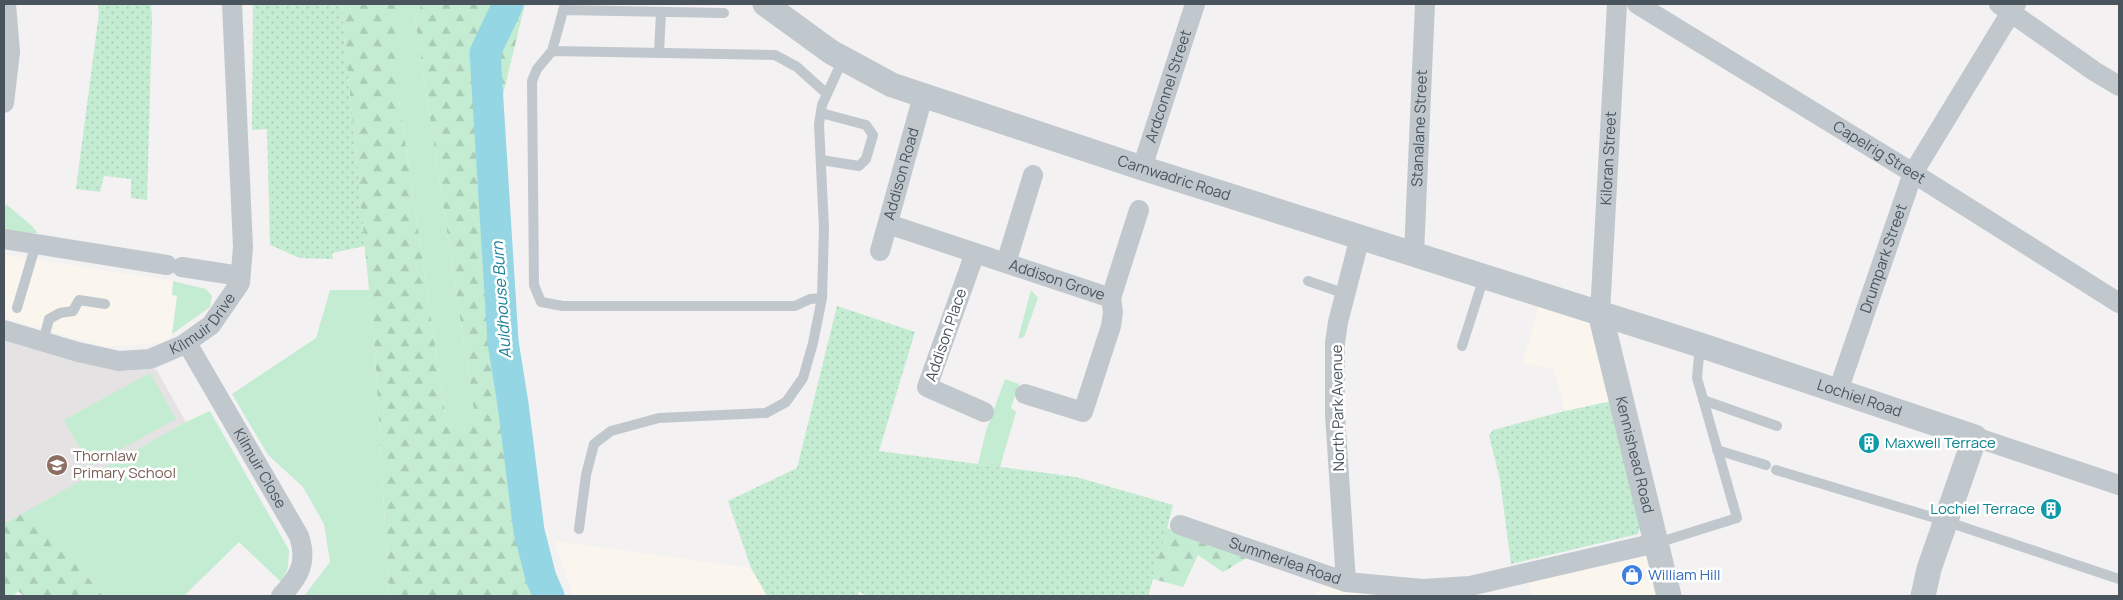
<svg xmlns="http://www.w3.org/2000/svg" width="2123" height="600" viewBox="0 0 2123 600" font-family="Manrope,sans-serif">
  <style>
    .commercial { fill: #fbf6ed }
    .education { fill: #e4e2e2 }
    .grass { fill: #c4ecd2 }
    .forest { fill: url(#forest-firs) }
    .park { fill: url(#park-dots) }
    .lines { fill: none; stroke-linecap: round; stroke-linejoin: round }
    .river { stroke: #95d6e4; stroke-width: 31 }
    .service { stroke: #c0c8ce; stroke-width: 10 }
    .minor { stroke: #c0c8ce; stroke-width: 20 }
    .tertiary { stroke: #c0c8ce; stroke-width: 25 }
    .labels { text-anchor: middle; stroke-width: 5; stroke-linejoin: round; paint-order: stroke }
    .street-label { font-size: 15px; fill: #4a545c; stroke: #fff }
    .culture-label { font-size: 15px; fill: #0d838f; stroke: #fff; text-anchor: start }
    .education-label { font-size: 15px; fill: #785e54; stroke: #fff; text-anchor: start }
    .shop-label { font-size: 15px; fill: #366cbe; stroke: #fff; text-anchor: start }
    .water-label { font-size: 16px; font-style: italic; fill: #1a8199; stroke: #fff }
  </style>
  <defs>
    <pattern id="forest-firs" width="22" height="20" patternUnits="userSpaceOnUse" patternTransform="scale(1.25)"><rect width="22" height="20" fill="#c4ecd2"/><path d="M5 1l3.5 6h-7zM16 11l3.5 6h-7z" fill="#aaccb7"/></pattern>
    <pattern id="park-dots" width="8" height="8" patternUnits="userSpaceOnUse" patternTransform="scale(1.25)"><rect width="8" height="8" fill="#c4ecd2"/><path d="M2 2h.1M6 6h.1" fill="none" stroke="#aaccb7" stroke-width="1.8" stroke-linecap="round"/></pattern>
  </defs>
  <rect width="100%" height="100%" fill="#f3f1f1"/>
  <!-- commercial -->
  <path class="commercial" d="M 7,255 L 173,281 L 172,295 L 178,296 L 172,334 L 165,342 L 106,347 L 4,318 L 4,268 Z
    M 1542,296 L 1600,313 L 1621,399 L 1565,411 L 1554,369 L 1522,363 Z
    M 554,541 L 751,568 L 767,596 L 574,596 Z
    M 1656,543 L 1669,596 L 1532,596 L 1527,573 Z
    M 1323,581 L 1373,594 L 1372,596 L 1316,596 Z"/>
  <!-- education -->
  <path class="education" d="M 4,340 L 124,371 L 156,369 L 186,422 L 4,524 Z"/>
  <!-- grass -->
  <path class="grass" d="M 399,4 L 422,4 L 415,18 L 475,417 L 447,427 L 399,100 Z
    M 6,204 L 32,226 L 38,233 L 12,234 L 4,228 L 4,208 Z
    M 173,281 L 206,289 L 212,296 L 210,307 L 172,334 L 177,296 L 172,295 Z
    M 330,290 L 369,290 L 375,351 L 389,596 L 304,596 L 330,562 L 324,524 L 303,487 L 268,455 L 232,394 L 316,338 Z
    M 1031,290 L 1038,298 L 1024,337 L 1018,339 Z
    M 150,373 L 176,419 L 90,466 L 64,420 Z
    M 1005,379 L 1019,384 L 1011,408 L 1016,412 L 1000,467 L 978,464 L 986,431 Z
    M 210,411 L 289,550 L 288,567 L 282,583 L 239,542 L 184,596 L 103,596 L 32,508 L 186,422 Z"/>
  <!-- forest -->
  <path class="forest" d="M 341,4 L 399,4 L 399,100 L 447,427 L 475,417 L 415,18 L 422,4 L 525,4 L 502,99 L 531,527 L 563,596 L 389,596 L 375,351 Z
    M 1173,505 L 1167,528 L 1248,557 L 1223,572 L 1198,555 L 1183,587 L 1153,579 L 1148,596 L 1105,596 Z
    M 32,508 L 103,596 L 24,596 L 18,591 L 13,596 L 4,596 L 4,524 Z"/>
  <!-- park -->
  <path class="park" d="M 98,4 L 151,4 L 152,22 L 147,200 L 131,198 L 131,179 L 104,176 L 100,192 L 76,189 L 99,13 Z
    M 253,4 L 341,4 L 365,246 L 332,253 L 333,259 L 300,258 L 270,245 L 267,129 L 252,130 Z
    M 837,306 L 915,332 L 879,451 L 1076,477 L 1173,505 L 1148,596 L 867,596 L 858,591 L 859,596 L 767,596 L 751,568 L 728,501 L 797,468 Z
    M 1612,401 L 1641,523 L 1638,534 L 1511,564 L 1500,480 L 1489,435 L 1493,430 L 1565,411 Z"/>
  <g class="lines">
    <!-- river -->
    <path class="river" d="M 508,4 L 485,53 L 503,342 L 513,404 L 529,531 L 541,578 L 549,596"/>
    <!-- service -->
    <path class="service" d="M 565,4 L 552,51 L 537,69 L 532,81 L 534,285 L 541,302 L 563,306 L 795,306 L 810,299 L 822,298
      M 563,10 L 724,13
      M 552,51 L 775,55 L 797,67 L 827,94
      M 659,53 L 661,12
      M 821,160 L 859,166 L 866,159 L 873,135 L 866,125 L 821,113
      M 1308,281 L 1346,294
      M 17,308 L 36,244
      M 43,342 L 49,319 L 60,313 L 73,311 L 79,300 L 105,304
      M 1462,346 L 1484,277
      M 1703,400 L 1777,426
      M 1717,450 L 1766,465
      M 1776,470 L 1945,521 L 2119,579
      M 579,529 L 586,475 L 594,444 L 611,431 L 659,418 L 766,413 L 786,402 L 803,378 L 813,343 L 822,298 L 824,229 L 819,124 L 822,105 L 843,59
      M 1657,543 L 1737,518 L 1697,378 L 1700,345"/>
    <!-- minor -->
    <g class="minor">
      <path id="s1" d="M 1637,4 L 1913,173 L 2119,303"/>
      <path d="M 1999,4 L 2094,71 L 2119,86"/>
      <path d="M 4,103 L 10,52 L 6,4"/>
      <path id="s2" d="M 1142,168 L 1195,4"/>
      <path id="s3" d="M 888,224 L 1111,298 L 1113,312 L 1111,326 L 1083,412 L 1025,394"/>
      <path d="M 4,239 L 167,265"/>
      <path id="s4" d="M 880,251 L 923,96"/>
      <path d="M 975,253 L 927,387 L 984,412"/>
      <path id="s5" d="M 1414,253 L 1425,4"/>
      <path d="M 1006,263 L 1033,175"/>
      <path d="M 182,267 L 240,276"/>
      <path d="M 1111,298 L 1139,210"/>
      <path id="s6" d="M 1600,313 L 1617,4"/>
      <path id="s7" d="M 4,330 L 78,352 L 119,361 L 150,359 L 183,345 L 211,325 L 240,283 L 243,247 L 232,4"/>
      <path id="s8" d="M 187,343 L 299,536 C 308,563 299,577 281,596"/>
      <path id="s9" d="M 1838,391 L 1913,173 L 2016,4"/>
      <path d="M 1975,437 L 2119,485"/>
      <path id="s10" d="M 1180,525 L 1346,582 L 1423,589 L 1470,586 L 1656,543"/>
      <path d="M 1346,582 L 1335,414 L 1335,343 L 1338,322 L 1360,237"/>
    </g>
    <!-- tertiary -->
    <g class="tertiary">
      <path id="s11" d="M 765,4 L 831,52 L 892,85 L 1142,168 L 1700,345 L 1975,437 L 1929,569 L 1923,596"/>
      <path id="s12" d="M 1600,313 L 1669,596"/>
    </g>
  </g>
  <!-- icons -->
  <defs>
    <g id="building-disc" transform="scale(1.125)"><circle r="9.5" fill="#0f9aa8" stroke="#fff"/><path d="M-4-6H4V6H1V3H-1V6H-4ZM-2.5-4.3h1.7v1.8h-1.7ZM.8-4.3h1.7v1.8H.8ZM-2.5-1h1.7V.8h-1.7ZM.8-1h1.7V.8H.8Z" fill="#fff"/></g>
    <g id="school-disc" transform="scale(1.125)"><circle r="9.5" fill="#8d6e63" stroke="#fff"/><path d="M0-5L7-2L0 1L-7-2ZM-4 1L0 2.5L4 1V4Q0 6-4 4Z" fill="#fff"/></g>
    <g id="shop-disc" transform="scale(1.125)"><circle r="9.5" fill="#3f7fe0" stroke="#fff"/><path d="M-5-2.5h2.3a2.7 3.5 0 0 1 5.4 0H5L5.5 6h-11ZM-1.5-2.5h3a1.5 2.3 0 0 0-3 0Z" fill="#fff"/></g>
  </defs>
  <g fill-rule="evenodd">
    <use href="#building-disc" x="1869" y="443"/>
    <use href="#school-disc" x="57" y="465"/>
    <use href="#building-disc" x="2051" y="509"/>
    <use href="#shop-disc" x="1632" y="575"/>
  </g>
  <g class="labels">
    <!-- street labels -->
    <g class="street-label">
      <text dy="5" stroke="none"><textPath href="#s2" startOffset="86">Ardconnel Street</textPath></text>
      <text dy="5" stroke="none"><textPath href="#s5" startOffset="125">Stanalane Street</textPath></text>
      <text dy="5" stroke="none"><textPath href="#s1" startOffset="284">Capelrig Street</textPath></text>
      <text dy="5" stroke="none"><textPath href="#s6" startOffset="155">Kiloran Street</textPath></text>
      <text dy="5" stroke="none"><textPath href="#s4" startOffset="80">Addison Road</textPath></text>
      <text dy="5" stroke="none"><textPath href="#s11" startOffset="448">Carnwadric Road</textPath></text>
      <text dy="5" stroke="none"><textPath href="#s9" startOffset="140">Drumpark Street</textPath></text>
      <text dy="5" stroke="none"><textPath href="#s3" startOffset="178">Addison Grove</textPath></text>
      <text dy="5" stroke="none"><textPath href="#s7" startOffset="215">Kilmuir Drive</textPath></text>
      <text transform="translate(946 335) rotate(-71)" y="5">Addison Place</text>
      <text dy="5" stroke="none"><textPath href="#s11" startOffset="1168">Lochiel Road</textPath></text>
      <text transform="translate(1338 408) rotate(-91)" y="5">North Park Avenue</text>
      <text dy="5" stroke="none"><textPath href="#s12" startOffset="146">Kennishead Road</textPath></text>
      <text dy="5" stroke="none"><textPath href="#s8" startOffset="145">Kilmuir Close</textPath></text>
      <text dy="5" stroke="none"><textPath href="#s10" startOffset="111">Summerlea Road</textPath></text>
    </g>
    <!-- culture labels -->
    <g class="culture-label">
      <text x="1885" y="448">Maxwell Terrace</text>
      <text x="2035" y="514" text-anchor="end">Lochiel Terrace</text>
    </g>
    <!-- education labels -->
    <g class="education-label">
      <text x="73" y="461">Thornlaw<tspan x="73" dy="17">Primary School</tspan></text>
    </g>
    <!-- shop labels -->
    <g class="shop-label">
      <text x="1648" y="580">William Hill</text>
    </g>
    <!-- water labels -->
    <g class="water-label">
      <text transform="translate(501 300) rotate(-94)" y="6">Auldhouse Burn</text>
    </g>
  </g>
  <!-- border -->
  <rect width="2123" height="600" fill="none" stroke="#4a545c" stroke-width="10"/>
</svg>
